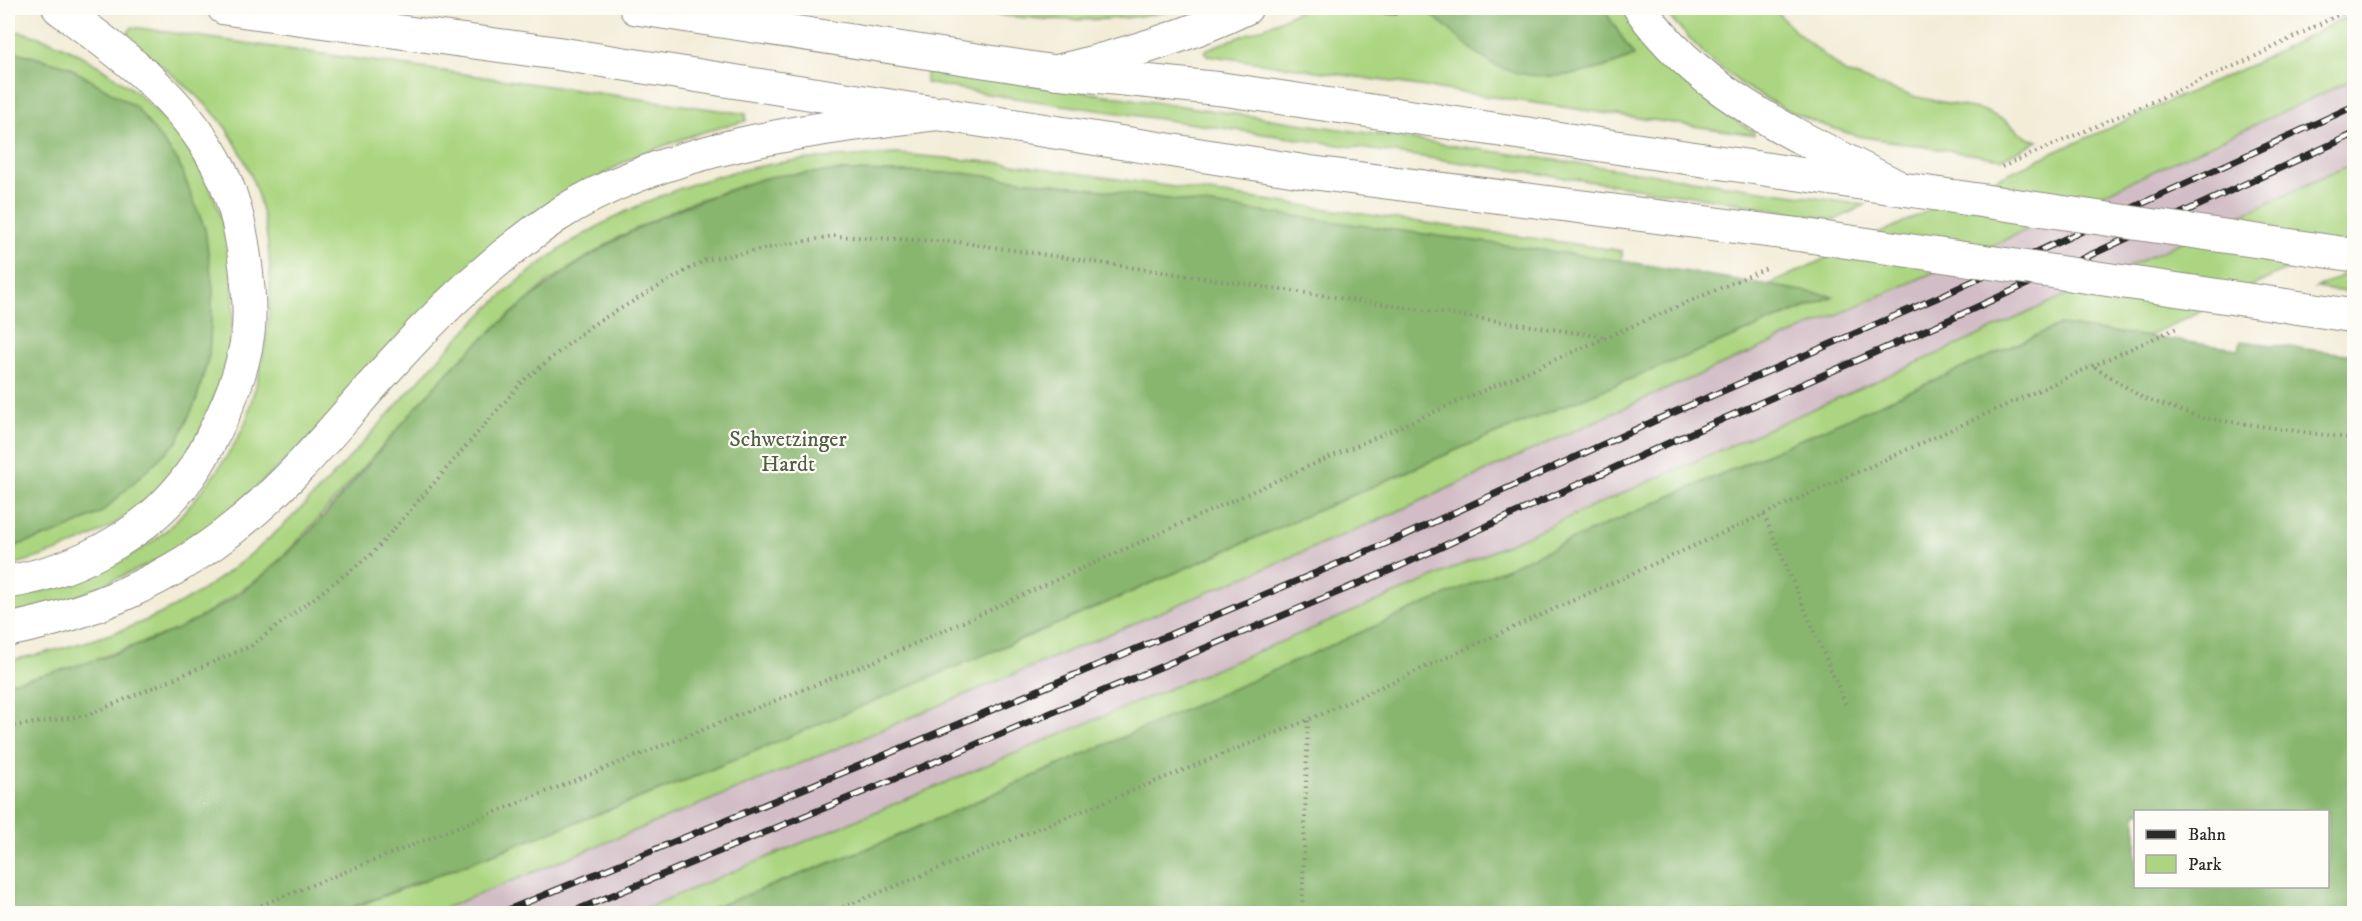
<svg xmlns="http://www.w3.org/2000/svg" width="2362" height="921" viewBox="0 0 2362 921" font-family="'IM FELL DW Pica',serif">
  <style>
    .industrial { fill: #d2bdc6 }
    .green { fill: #abd580; stroke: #6b8056; stroke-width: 1.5 }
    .forest { fill: #88b66e; stroke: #5a704c; stroke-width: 1.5; fill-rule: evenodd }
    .building { fill: #ca9789 }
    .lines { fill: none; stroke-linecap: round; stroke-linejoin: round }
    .trunk-casing { stroke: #8f8c82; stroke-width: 35 }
    .motorway-casing { stroke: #8f8c82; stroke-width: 35 }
    .path { stroke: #8f8c82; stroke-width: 4; stroke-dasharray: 1.5 4.5; stroke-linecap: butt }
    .trunk { stroke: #fff; stroke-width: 33 }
    .motorway { stroke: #fff; stroke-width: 33 }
    .rail-casing { stroke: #2b2b2b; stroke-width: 7 }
    .rail { stroke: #fdfcf7; stroke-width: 4.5; stroke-dasharray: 14; stroke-linecap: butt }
    .trunk-bridge-casing { stroke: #8f8c82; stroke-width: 35; stroke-linecap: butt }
    .trunk-bridge { stroke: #fff; stroke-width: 33 }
    .labels { text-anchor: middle; stroke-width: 4.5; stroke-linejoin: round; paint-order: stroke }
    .park-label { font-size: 22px; fill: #515e44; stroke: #fdfcf7 }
  </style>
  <rect width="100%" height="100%" fill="#fdfcf7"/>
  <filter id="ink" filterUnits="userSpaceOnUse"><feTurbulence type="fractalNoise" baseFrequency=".0167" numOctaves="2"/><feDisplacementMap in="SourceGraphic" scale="12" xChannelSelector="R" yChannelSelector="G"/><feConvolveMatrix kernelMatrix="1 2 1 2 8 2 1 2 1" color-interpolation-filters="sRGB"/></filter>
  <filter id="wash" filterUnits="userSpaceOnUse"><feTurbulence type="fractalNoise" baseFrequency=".008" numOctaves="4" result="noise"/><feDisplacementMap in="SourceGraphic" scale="24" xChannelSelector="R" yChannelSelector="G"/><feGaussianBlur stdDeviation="1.35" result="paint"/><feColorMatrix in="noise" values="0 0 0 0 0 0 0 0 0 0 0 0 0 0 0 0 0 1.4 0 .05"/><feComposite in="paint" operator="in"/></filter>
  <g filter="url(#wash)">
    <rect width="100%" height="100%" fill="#f3edd8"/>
    <!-- industrial -->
    <path class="industrial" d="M 2354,79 L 2354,163 L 1962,343 L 1402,591 L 632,913 L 433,914 L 848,744 L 1372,523 L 1653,395 L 1930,274 Z"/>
    <!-- green -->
    <path class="green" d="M 939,8 L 1187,8 C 1104,27 1023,20 939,8 Z
      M 1303,8 L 1621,8 L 1692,86 L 1724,113 L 1754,132 L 1754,135 L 1207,55 L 1204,52 L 1205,50 C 1240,36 1271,27 1303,8 Z
      M 1661,8 L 1773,8 L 1795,31 L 1846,73 L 1912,96 L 1982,110 L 2004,120 L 2028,138 L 2038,141 L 2002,159 L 1857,136 L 1817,123 L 1783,108 L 1744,86 L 1708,58 Z
      M 2354,13 L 2354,79 L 1930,274 L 1653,395 L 1372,523 L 848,744 L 433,913 L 337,914 L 679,783 L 1067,620 L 1461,448 L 1832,297 L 1768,285 L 2046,156 L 2251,65 Z
      M 132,27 L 746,114 L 746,121 L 696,134 L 631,158 L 587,185 L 208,531 L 150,564 L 71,599 L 8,615 L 8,599 C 63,587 106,574 153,541 C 169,530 183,513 195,499 C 214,476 232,452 245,424 C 249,413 251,400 255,389 C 278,307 278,214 233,139 C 209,98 161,68 126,36 Z
      M 8,30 C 49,35 85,56 118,79 C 269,180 272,406 128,515 C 92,541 50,555 8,566 L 8,548 L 16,546 L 196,401 L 209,355 L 213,289 L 67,66 L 8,50 Z
      M 926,71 L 1029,84 L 1865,205 L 1835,220 L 1719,200 L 994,95 L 926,83 Z
      M 899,154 L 1013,164 L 1622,251 L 1622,261 L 961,173 L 841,171 L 769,177 L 689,203 L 619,237 L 549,281 L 456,364 L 296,543 L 265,574 L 189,625 L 73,668 L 8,683 L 8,661 C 59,650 112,637 160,614 C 253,569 327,483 395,407 C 451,344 510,278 583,235 C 638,202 698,178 761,166 C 806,157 853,156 899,154 Z
      M 2354,163 L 2354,237 L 2147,337 L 2060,325 L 884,842 L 700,913 L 632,914 L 1402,591 L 1962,343 Z
      M 2343,275 L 2354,276 L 2354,293 L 2316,288 Z"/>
    <!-- forest -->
    <path class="forest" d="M 1423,8 L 1603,8 L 1634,56 C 1589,76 1527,88 1483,58 C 1462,43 1444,23 1423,8 Z
      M 8,50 L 67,66 L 136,107 L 178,161 L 205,229 L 213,289 L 209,355 L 196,401 L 177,442 L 102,512 L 58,533 L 8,548 Z
      M 841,171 L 961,173 L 1073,186 L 1622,261 L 1833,296 L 1461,448 L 1067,620 L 679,783 L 337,913 L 8,913 L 8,683 C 96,663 195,634 266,573 C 336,513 391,429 457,363 C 533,288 620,226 722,193 C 738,188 754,180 770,177 C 793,173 818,173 841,171 Z
      M 2060,325 L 2239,349 L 2241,341 L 2354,355 L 2354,913 L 700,913 L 884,842 ZM 2136,812 L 2328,812 L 2328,886 L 2136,886 Z"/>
    <g id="blocks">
      <!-- building -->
      <path class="building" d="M 1382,8 L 1397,8 L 1396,15 L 1381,14 Z"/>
    </g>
  </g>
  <g filter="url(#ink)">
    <use href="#blocks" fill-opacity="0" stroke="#8f8c82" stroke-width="1.5"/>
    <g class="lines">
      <!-- trunk casing -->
      <g class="trunk-casing">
        <path id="trunk" d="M 224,8 L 555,53 L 1307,172 L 1802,235
          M 636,8 L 1055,72 L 1222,89 L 1894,188
          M 2276,304 L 2354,316"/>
      </g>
      <!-- motorway casing -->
      <g class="motorway-casing">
        <path id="motorway" d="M 1640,8 C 1702,98 1808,140 1902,189
          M 1055,72 C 1120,56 1186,37 1246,8
          M 8,582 C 82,570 157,529 198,463 C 205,452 211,439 217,427 C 232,397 244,367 248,333 C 251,310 248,284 245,261 C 241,228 232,191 216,162 C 180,95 118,51 59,8
          M 8,630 C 91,614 171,579 237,525 C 297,477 343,417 394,361 C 443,307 495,258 555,217 C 662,146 817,128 943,113"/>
      </g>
      <!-- path -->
      <path class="path" d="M 2002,167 L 2248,60 L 2352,8
        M 2095,367 L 2143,398 L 2203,418 L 2354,439
        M 1764,515 L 1846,705
        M 8,727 L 88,715 L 251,646 L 372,554 L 523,381 L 592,325 L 705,260 L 833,236 L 958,242 L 1606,337
        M 239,914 L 885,657 L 1307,467 L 1769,267
        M 826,914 L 1308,720 L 2179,327
        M 1302,914 L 1308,720"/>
      <!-- trunk -->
      <use href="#trunk" class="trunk"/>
      <!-- motorway -->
      <use href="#motorway" class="motorway"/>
      <!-- rail casing -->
      <g class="rail-casing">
        <path id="rail" d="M 498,914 L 859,766 L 1401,537 L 1663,417 L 1941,296 L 2354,106
          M 567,914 L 868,790 L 1393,569 L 1673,441 L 1951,319 L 2354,134"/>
      </g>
      <!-- rail -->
      <use href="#rail" class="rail"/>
      <!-- trunk-bridge casing -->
      <g class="trunk-bridge-casing">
        <path id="trunk-bridge" d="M 1902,189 L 2354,255
          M 1802,235 L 2276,304"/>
      </g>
      <!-- trunk-bridge -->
      <use href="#trunk-bridge" class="trunk-bridge"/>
    </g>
  </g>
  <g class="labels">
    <!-- park labels -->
    <g class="park-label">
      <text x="788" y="446">Schwetzinger<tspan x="788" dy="25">Hardt</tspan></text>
    </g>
  </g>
  <!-- margin -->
  <rect width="2362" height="921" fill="none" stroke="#fdfcf7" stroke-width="30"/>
  <!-- legend -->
  <rect x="2134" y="810" width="195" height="78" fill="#fdfcf7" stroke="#a9a8a5" stroke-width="1.5"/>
  <rect x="2146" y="830" width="30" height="9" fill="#2b2b2b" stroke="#a9a8a5" stroke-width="1.5"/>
  <text x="2188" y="840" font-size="18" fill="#2b2b2b">Bahn</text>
  <rect x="2146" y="855" width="30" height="18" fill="#abd580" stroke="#a9a8a5" stroke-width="1.5"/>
  <text x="2188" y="870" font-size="18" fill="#2b2b2b">Park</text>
</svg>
